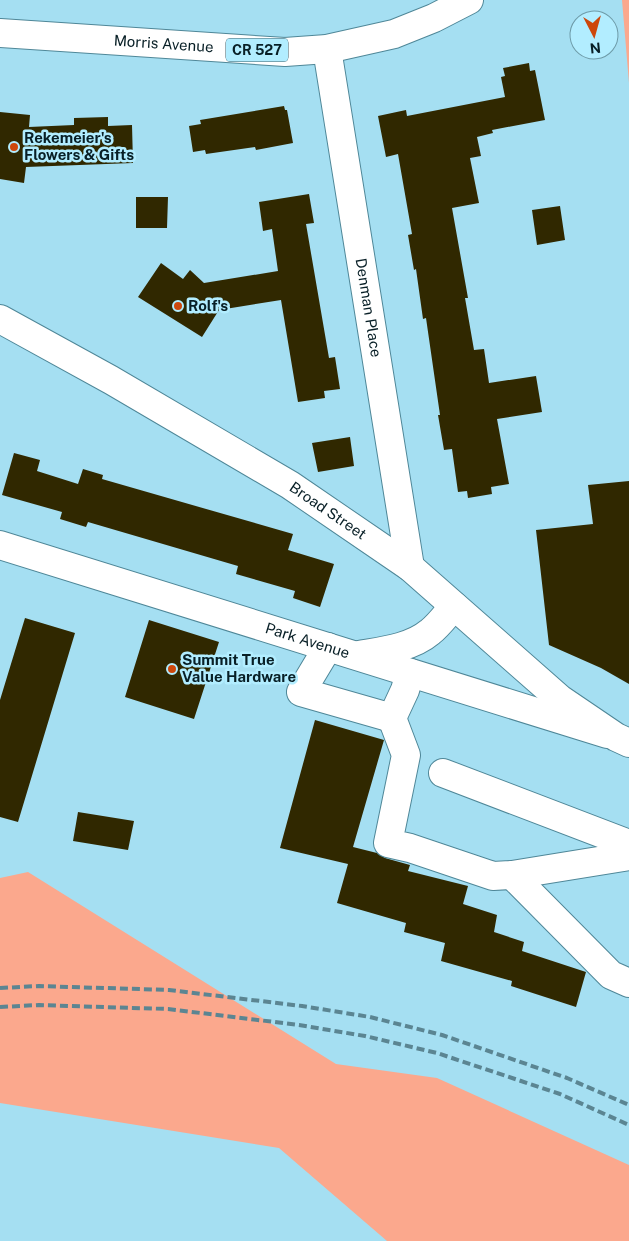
<svg xmlns="http://www.w3.org/2000/svg" width="629" height="1241" viewBox="0 0 629 1241" font-family="'Public Sans',sans-serif">
  <style>
    .green { fill: #fba88d }
    .building { fill: #302800 }
    .lines { fill: none; stroke-linecap: round; stroke-linejoin: round }
    .minor-casing { stroke: #4f8798; stroke-width: 30 }
    .major-casing { stroke: #4f8798; stroke-width: 30 }
    .minor { stroke: #fff; stroke-width: 28 }
    .major { stroke: #fff; stroke-width: 28 }
    .rail { stroke: #5b8592; stroke-width: 4; stroke-dasharray: 8 4; stroke-linecap: butt }
    .poi-dot { fill: #cd470b; stroke: #b2edff; stroke-width: 2 }
    .labels { text-anchor: middle; stroke-width: 5; stroke-linejoin: round; paint-order: stroke }
    .shield { fill: #b2edff; stroke: #3b5d67; stroke-width: 1 }
    .shield-label { font-size: 14px; font-weight: bold; fill: #081f26 }
    .street-label { font-size: 15px; fill: #081f26; stroke: #b2edff }
    .poi-label { font-size: 15px; font-weight: bold; fill: #081f26; stroke: #b2edff; text-anchor: start }
  </style>
  <rect width="100%" height="100%" fill="#a5dff2"/>
  <!-- green -->
  <path class="green" d="M 622,0 L 629,0 L 629,85 L 629,83 Z
    M 28,872 L 336,1064 L 437,1078 L 629,1165 L 629,1241 L 387,1241 L 279,1148 L 0,1103 L 0,878 Z"/>
  <!-- building -->
  <path class="building" d="M 529,63 L 530,71 L 535,70 L 545,120 L 492,130 L 493,133 L 477,137 L 481,156 L 470,158 L 479,203 L 452,208 L 468,298 L 465,298 L 474,350 L 484,349 L 489,383 L 536,376 L 542,412 L 497,419 L 509,484 L 491,487 L 492,494 L 468,498 L 467,491 L 458,492 L 452,449 L 444,450 L 438,415 L 440,415 L 426,318 L 423,319 L 416,269 L 414,270 L 408,235 L 412,234 L 398,154 L 386,157 L 378,116 L 406,110 L 407,116 L 505,97 L 501,77 L 505,76 L 503,68 Z
    M 284,106 L 285,110 L 287,110 L 293,143 L 256,150 L 255,147 L 206,154 L 205,150 L 193,152 L 189,126 L 201,124 L 200,120 Z
    M 0,112 L 30,115 L 29,127 L 74,125 L 74,118 L 108,117 L 108,126 L 132,125 L 133,163 L 26,167 L 24,183 L 0,179 Z
    M 309,194 L 314,223 L 306,224 L 329,358 L 335,357 L 340,389 L 324,391 L 325,398 L 298,402 L 281,300 L 219,310 L 202,337 L 138,297 L 161,263 L 183,279 L 190,270 L 204,283 L 278,271 L 272,229 L 263,231 L 259,202 Z
    M 136,197 L 168,197 L 167,228 L 136,228 Z
    M 560,206 L 565,240 L 537,245 L 532,210 Z
    M 350,437 L 354,466 L 318,472 L 312,443 Z
    M 14,453 L 40,460 L 37,471 L 78,484 L 83,469 L 103,475 L 102,479 L 293,534 L 288,550 L 334,564 L 320,607 L 293,598 L 295,591 L 236,574 L 238,566 L 88,522 L 86,527 L 60,519 L 62,512 L 2,495 Z
    M 629,481 L 629,684 L 601,668 L 549,645 L 536,530 L 593,524 L 588,485 Z
    M 25,618 L 75,633 L 18,822 L 0,817 L 0,700 Z
    M 149,620 L 219,642 L 194,719 L 125,697 Z
    M 315,720 L 384,740 L 353,847 L 377,853 L 385,858 L 410,865 L 408,871 L 468,886 L 463,904 L 497,915 L 494,932 L 524,942 L 522,951 L 586,972 L 576,1007 L 511,986 L 512,981 L 441,961 L 445,943 L 404,932 L 406,923 L 337,903 L 348,864 L 280,848 Z
    M 78,812 L 134,821 L 128,850 L 73,841 Z"/>
  <g class="lines">
    <!-- minor casing -->
    <g class="minor-casing">
      <g id="minor">
        <path id="s1" d="M 327,49 L 410,567"/>
        <path id="s2" d="M 0,545 L 607,734"/>
        <path d="M 328,647 L 301,692 L 392,718 L 405,690 L 410,673"/>
        <path d="M 359,655 C 382,651 411,648 430,632 C 439,625 446,615 454,606"/>
        <path d="M 392,718 L 406,755 L 388,843 L 410,848 L 493,876 L 512,875 L 629,856"/>
        <path d="M 443,773 L 629,844"/>
        <path d="M 512,875 L 611,975 L 629,983"/>
      </g>
    </g>
    <!-- major casing -->
    <g class="major-casing">
      <g id="major">
        <path id="s3" d="M 0,33 L 285,52 L 327,49 L 394,34 L 434,18 L 469,0"/>
        <path id="s4" d="M 0,319 L 111,380 L 290,485 L 410,567 L 560,699 L 616,737 L 629,743"/>
      </g>
    </g>
    <!-- minor -->
    <use href="#minor" class="minor"/>
    <!-- major -->
    <use href="#major" class="major"/>
    <!-- rail -->
    <path class="rail" d="M 0,988 L 39,986 L 169,990 L 302,1006 L 370,1017 L 442,1035 L 567,1078 L 629,1105
      M 0,1007 L 39,1005 L 168,1009 L 299,1025 L 365,1036 L 437,1053 L 560,1094 L 629,1125"/>
  </g>
  <!-- markers -->
  <g class="poi-dot">
    <circle cx="14" cy="147" r="5"/>
    <circle cx="178" cy="306" r="5"/>
    <circle cx="172" cy="669" r="5"/>
  </g>
  <g class="labels">
    <!-- shield labels -->
    <rect class="shield" x="226" y="38.5" width="62" height="23" rx="4"/>
    <g class="shield-label">
      <text x="257" y="55">CR 527</text>
    </g>
    <!-- street labels -->
    <g class="street-label">
      <text dy="5" stroke="none"><textPath href="#s3" startOffset="164">Morris Avenue</textPath></text>
      <text dy="5" stroke="none"><textPath href="#s1" startOffset="262">Denman Place</textPath></text>
      <text dy="5" stroke="none"><textPath href="#s4" startOffset="380">Broad Street</textPath></text>
      <text dy="5" stroke="none"><textPath href="#s2" startOffset="322">Park Avenue</textPath></text>
    </g>
    <!-- poi labels -->
    <g class="poi-label">
      <text x="24" y="143">Rekemeier's<tspan x="24" dy="17">Flowers &amp; Gifts</tspan></text>
      <text x="188" y="311">Rolf's</text>
      <text x="182" y="665">Summit True<tspan x="182" dy="17">Value Hardware</tspan></text>
    </g>
  </g>
  <!-- north arrow -->
  <g transform="translate(594 35) rotate(174)"><circle r="24" fill="#b2edff" stroke="#6e9ba8"/>
  <path d="M0-4L9 19L0 12L-9 19Z" fill="#cd470b"/>
  <text y="-8" font-size="14" font-weight="bold" text-anchor="middle" fill="#081f26">N</text>
  </g>
</svg>
